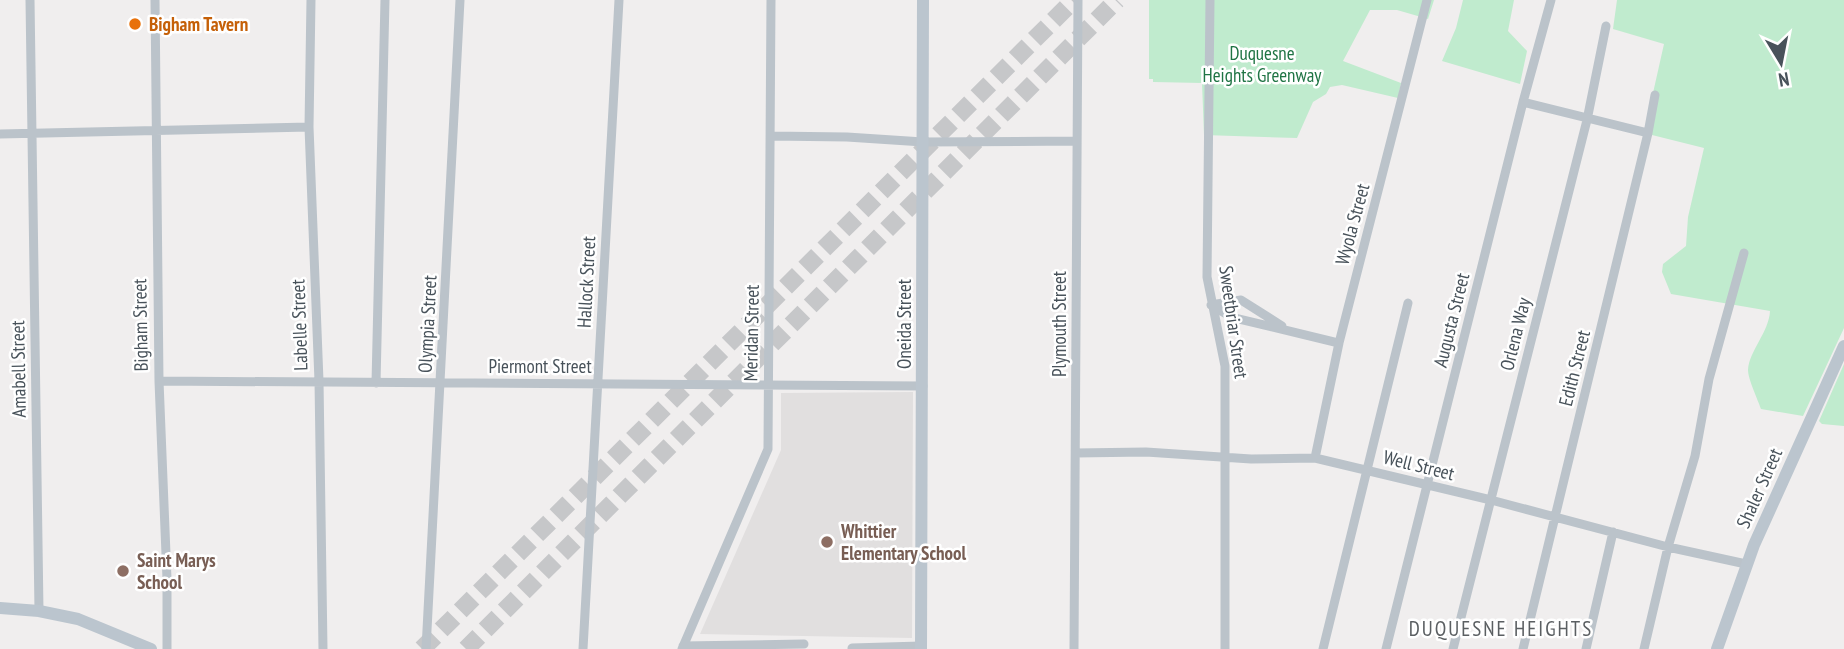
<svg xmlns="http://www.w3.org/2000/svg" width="1844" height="649" viewBox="0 0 1844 649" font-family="'PT Sans Narrow',sans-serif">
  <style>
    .education { fill: #e1dfdf }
    .green { fill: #c0ebce }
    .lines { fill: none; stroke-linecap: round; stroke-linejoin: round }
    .highway-tunnel { stroke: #c6c7c9; stroke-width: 18; stroke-dasharray: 18 9; stroke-linecap: butt }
    .street { stroke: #bbc3ca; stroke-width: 9 }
    .secondary { stroke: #bbc5ce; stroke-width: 12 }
    .food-dot { fill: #e8710a; stroke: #fff; stroke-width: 2.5 }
    .education-dot { fill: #8d6e63; stroke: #fff; stroke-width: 2.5 }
    .labels { text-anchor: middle; stroke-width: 5; stroke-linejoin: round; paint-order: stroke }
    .food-label { font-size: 19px; font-weight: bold; fill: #c56008; stroke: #fff; text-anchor: start }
    .park-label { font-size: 19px; fill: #1f7444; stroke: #fff }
    .street-label { font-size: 19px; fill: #48525a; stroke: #fff }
    .education-label { font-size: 19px; font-weight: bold; fill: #785e54; stroke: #fff; text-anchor: start }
    .neighbourhood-label { font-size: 21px; letter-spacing: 2px; fill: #5b5f62; stroke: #fff }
  </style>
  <rect width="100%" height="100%" fill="#f0eeee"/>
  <!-- education -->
  <path class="education" d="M 913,392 L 912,638 L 700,634 L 781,450 L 781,393 Z"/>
  <!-- green -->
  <path class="green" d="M 1149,0 L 1434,0 L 1428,19 L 1397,10 L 1370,10 L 1343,61 L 1401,83 L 1398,98 L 1342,85 L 1330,87 L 1326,94 L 1313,102 L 1297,138 L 1204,135 L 1202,83 L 1153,82 L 1153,79 L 1149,79 Z
    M 1463,0 L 1514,0 L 1508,31 L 1527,51 L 1520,84 L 1442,61 L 1456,28 Z
    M 1617,0 L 1844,0 L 1844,328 L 1803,416 L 1761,409 C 1758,400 1748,379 1748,370 C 1749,351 1769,332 1770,311 L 1671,294 L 1662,272 L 1663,264 L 1686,246 L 1688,217 L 1704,148 L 1644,133 L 1664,44 L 1613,29 Z
    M 1844,364 L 1844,426 L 1822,424 L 1819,421 Z"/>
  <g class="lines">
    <!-- highway-tunnel -->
    <path class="highway-tunnel" d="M 422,649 L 1074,0
      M 466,649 L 1117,0"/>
    <!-- street -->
    <path class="street" d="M 30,0 L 39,611
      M 155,0 L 159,381 L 167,579 L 167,649
      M 311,0 L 309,127 L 319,381 L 323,649
      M 1210,0 L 1207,277 L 1225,366 L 1225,649
      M 1523,102 L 1648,133
      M 0,134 L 309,127
      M 771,136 L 847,137 L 923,142 L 1077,141
      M 1211,305 L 1231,317 L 1339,343
      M 1211,305 L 1241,300 L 1282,326
      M 159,381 L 923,386
      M 376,383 L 385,0
      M 1076,453 L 1146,452 L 1251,459 L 1315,458 L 1491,500 L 1668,547 L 1746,564
      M 1315,458 L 1339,343 L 1427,0
      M 683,646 L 804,644
      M 852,648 L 921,646
      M 426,649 L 460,0
      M 583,649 L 619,0
      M 682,649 L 768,449 L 771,0
      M 1074,649 L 1078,0
      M 1323,649 L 1408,303
      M 1386,649 L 1523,102 L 1551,0
      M 1453,649 L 1587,120 L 1606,26
      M 1523,649 L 1648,133 L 1655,95
      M 1586,649 L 1613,532
      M 1644,649 L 1668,547 L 1695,456 L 1709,379 L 1744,253"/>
    <!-- secondary -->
    <path class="secondary" d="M 0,608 L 39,611 L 78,619 L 151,649
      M 921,649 L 923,0
      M 1717,649 L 1754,545 L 1844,346"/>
  </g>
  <!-- markers -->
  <circle class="food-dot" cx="135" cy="24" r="7"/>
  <g class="education-dot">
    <circle cx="827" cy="542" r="7"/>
    <circle cx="123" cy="571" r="7"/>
  </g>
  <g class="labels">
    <!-- food labels -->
    <g class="food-label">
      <text x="149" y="31">Bigham Tavern</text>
    </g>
    <!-- park labels -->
    <g class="park-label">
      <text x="1262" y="60">Duquesne<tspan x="1262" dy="22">Heights Greenway</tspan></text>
    </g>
    <!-- street labels -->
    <g class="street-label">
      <text transform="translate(1352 224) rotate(-75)" y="7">Wyola Street</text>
      <text transform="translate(586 282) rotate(-87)" y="7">Hallock Street</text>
      <text transform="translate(1451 320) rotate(-76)" y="7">Augusta Street</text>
      <text transform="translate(1234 322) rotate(82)" y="7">Sweetbriar Street</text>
      <text transform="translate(427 324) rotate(-87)" y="7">Olympia Street</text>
      <text transform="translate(904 324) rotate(-90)" y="7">Oneida Street</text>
      <text transform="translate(1059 324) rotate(-90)" y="7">Plymouth Street</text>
      <text transform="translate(140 325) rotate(-91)" y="7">Bigham Street</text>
      <text transform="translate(299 325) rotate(-92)" y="7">Labelle Street</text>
      <text transform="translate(751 333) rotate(-89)" y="7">Meridan Street</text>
      <text transform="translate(1515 334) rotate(-76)" y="7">Orlena Way</text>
      <text x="540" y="373">Piermont Street</text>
      <text transform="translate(1574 368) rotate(-76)" y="7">Edith Street</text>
      <text transform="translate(18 369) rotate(-91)" y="7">Amabell Street</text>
      <text transform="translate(1419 465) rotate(14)" y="7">Well Street</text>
      <text transform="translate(1759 488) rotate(-66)" y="7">Shaler Street</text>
    </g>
    <!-- education labels -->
    <g class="education-label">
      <text x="841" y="538">Whittier<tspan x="841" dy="22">Elementary School</tspan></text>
      <text x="137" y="567">Saint Marys<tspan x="137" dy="22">School</tspan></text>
    </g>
    <!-- neighbourhood labels -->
    <g class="neighbourhood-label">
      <text x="1501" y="636">DUQUESNE HEIGHTS</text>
    </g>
  </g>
  <!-- north arrow -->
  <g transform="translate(1781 63) rotate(170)" stroke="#ffffff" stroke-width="5" paint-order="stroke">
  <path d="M0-5L12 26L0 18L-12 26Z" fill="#48525a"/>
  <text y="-10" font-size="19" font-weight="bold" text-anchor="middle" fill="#48525a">N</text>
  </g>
</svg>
